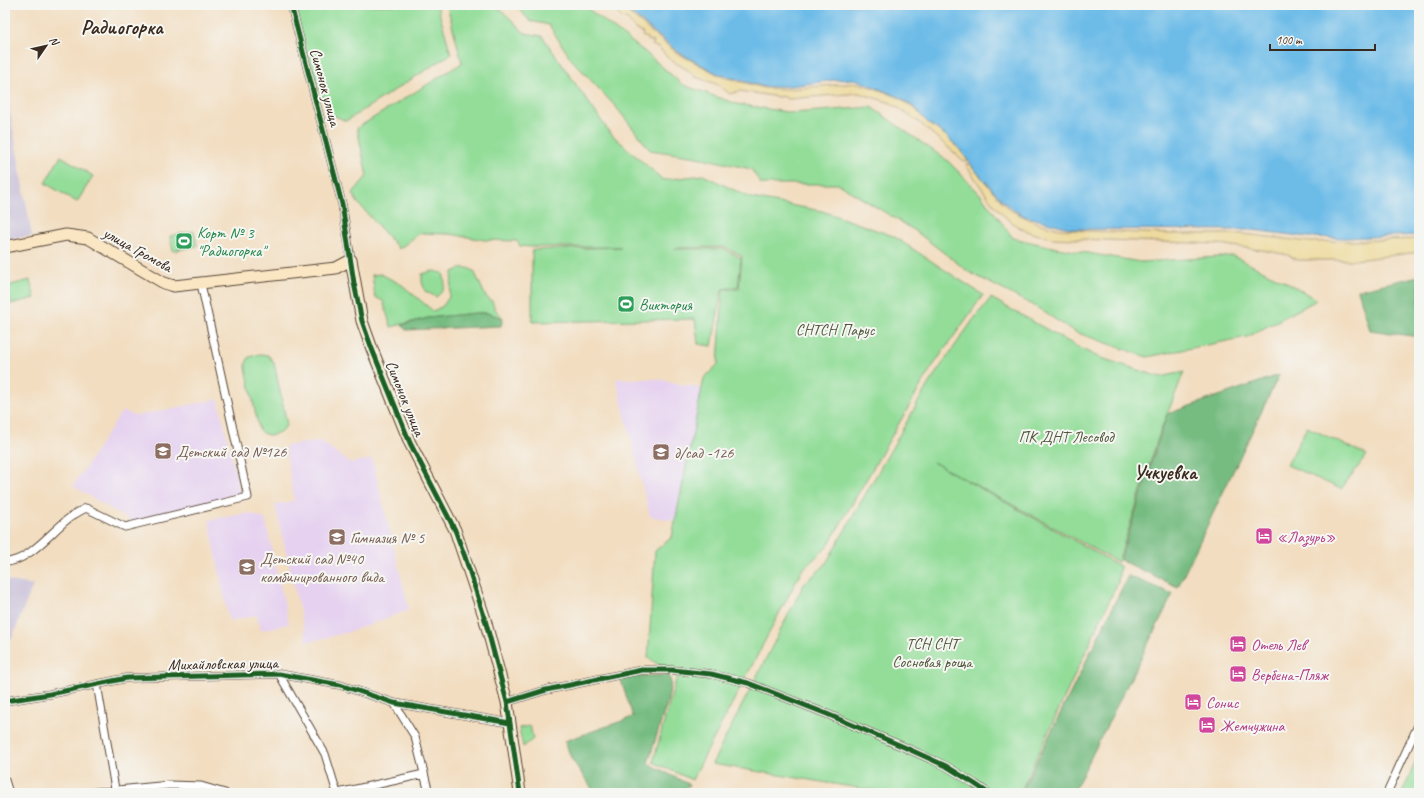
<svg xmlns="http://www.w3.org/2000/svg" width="1424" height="798" viewBox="0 0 1424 798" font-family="Caveat,sans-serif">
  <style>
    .built { fill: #e6d2f0 }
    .industrial { fill: #c8bfd8 }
    .green { fill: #93dd99; stroke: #67845c }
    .forest { fill: #76bc81; stroke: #587350 }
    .sand { fill: #eeda9e; stroke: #94825e }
    .water { fill: #6dbce8; stroke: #547383 }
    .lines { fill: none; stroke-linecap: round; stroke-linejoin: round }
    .street-casing { stroke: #564536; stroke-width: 9 }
    .secondary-casing { stroke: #564536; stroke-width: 13 }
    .street { stroke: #fff; stroke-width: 7 }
    .secondary { stroke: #fbe6c4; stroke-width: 11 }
    .cycleway-casing { stroke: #f6f6f2; stroke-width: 8 }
    .cycleway { stroke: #1b5e20; stroke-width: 5 }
    .labels { text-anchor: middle; stroke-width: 4; stroke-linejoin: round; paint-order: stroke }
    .street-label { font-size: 16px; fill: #3b2a1e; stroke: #f6f6f2 }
    .leisure-label { font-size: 16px; fill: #27864d; stroke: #f6f6f2; text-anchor: start }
    .park-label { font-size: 16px; fill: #51573d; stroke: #f6f6f2 }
    .education-label { font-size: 16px; fill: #785e54; stroke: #f6f6f2; text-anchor: start }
    .hotel-label { font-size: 16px; fill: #b23c85; stroke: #f6f6f2; text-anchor: start }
    .district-label { font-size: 20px; font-weight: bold; fill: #3b2a1e; stroke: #f6f6f2 }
  </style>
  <rect width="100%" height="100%" fill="#f6f6f2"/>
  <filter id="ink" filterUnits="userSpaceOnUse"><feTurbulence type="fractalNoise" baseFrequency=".025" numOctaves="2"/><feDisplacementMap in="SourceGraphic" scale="8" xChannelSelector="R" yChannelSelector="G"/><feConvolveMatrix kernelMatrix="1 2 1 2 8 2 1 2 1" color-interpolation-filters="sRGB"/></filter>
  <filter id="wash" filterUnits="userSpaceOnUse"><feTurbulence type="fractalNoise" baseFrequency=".012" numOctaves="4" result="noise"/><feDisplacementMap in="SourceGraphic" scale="16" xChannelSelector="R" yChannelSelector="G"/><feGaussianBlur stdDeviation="0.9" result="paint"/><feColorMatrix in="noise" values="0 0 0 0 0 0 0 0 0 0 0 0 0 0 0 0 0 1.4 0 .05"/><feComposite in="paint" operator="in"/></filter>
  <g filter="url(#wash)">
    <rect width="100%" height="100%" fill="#f2ddc0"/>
    <!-- built -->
    <path class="built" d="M 616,379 L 658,379 L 702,389 L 675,521 L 650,516 Z
      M 218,399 L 240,493 L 133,522 L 73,486 L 122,411 L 136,416 Z
      M 321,441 L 350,463 L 372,459 L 409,610 L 349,632 L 307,642 L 275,505 L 294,501 L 285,446 Z
      M 249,513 L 265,519 L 289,624 L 261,630 L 257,615 L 229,621 L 209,520 Z"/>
    <!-- industrial -->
    <path class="industrial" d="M 5,84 L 32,236 L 5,240 Z
      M 5,580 L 33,585 L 12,638 L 5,639 Z"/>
    <!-- green -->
    <path class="green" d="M 291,5 L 437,5 L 451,54 L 346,121 L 328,113 L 295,22 Z
      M 447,5 L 496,5 L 525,33 L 542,36 L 610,133 L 663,180 L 703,175 L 751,198 L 822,211 L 893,236 L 983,295 L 930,370 L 827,547 L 802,570 L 692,780 L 653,762 L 677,676 L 648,658 L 655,551 L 672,537 L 704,378 L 718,364 L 723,289 L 739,289 L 742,256 L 724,247 L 675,248 L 675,249 L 724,249 L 741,258 L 738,287 L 722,289 L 712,346 L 698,344 L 695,319 L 532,322 L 532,250 L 622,247 L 532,247 L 520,246 L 517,241 L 485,240 L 450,234 L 420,233 L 399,249 L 357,202 L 353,193 L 367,176 L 357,128 L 462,63 Z
      M 515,5 L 583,5 L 645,52 L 683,85 L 737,104 L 793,113 L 871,107 L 948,161 L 981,195 L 1013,238 L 1057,248 L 1141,262 L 1233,256 L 1288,283 L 1317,300 L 1247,337 L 1147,357 L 1075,332 L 1036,307 L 969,272 L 914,230 L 838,184 L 761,184 L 751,169 L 697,157 L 650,150 L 616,107 L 571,59 L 549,25 L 530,21 Z
      M 61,156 L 93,176 L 77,202 L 45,183 Z
      M 194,231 L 197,246 L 173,251 L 170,236 Z
      M 462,268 L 468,268 L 474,271 L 486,297 L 492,301 L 495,309 L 503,318 L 487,313 L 476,313 L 428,318 L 391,327 L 383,301 L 375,297 L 372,275 L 381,274 L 402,285 L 433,311 L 443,306 L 449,297 L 453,272 Z
      M 433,271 L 443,273 C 446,285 446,289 436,297 L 425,291 L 422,282 L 422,274 Z
      M 30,280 L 35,298 L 11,304 L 7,286 Z
      M 991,298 L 1078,347 L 1098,357 L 1160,377 L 1184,372 L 1160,432 L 1118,562 L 933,462 L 1120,566 L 1118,582 L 1020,793 L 889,793 L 712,764 L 804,584 L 825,565 L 929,383 L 973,320 Z
      M 260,354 L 268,355 L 274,363 L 287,424 L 283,430 L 271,436 L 262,433 L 259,430 L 246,368 L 246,363 L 249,357 Z
      M 1307,427 L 1367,455 L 1341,489 L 1287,465 Z
      M 530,726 L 533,739 L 523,747 L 519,728 Z
      M 1419,754 L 1419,793 L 1402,793 Z"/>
    <!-- forest -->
    <path class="forest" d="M 1419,276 L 1419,337 L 1370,330 L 1358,290 Z
      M 476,313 L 487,313 L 503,318 L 501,326 L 406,330 L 402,325 L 428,318 Z
      M 1279,375 L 1178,587 L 1120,560 L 1167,414 Z
      M 1128,576 L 1173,594 L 1073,793 L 1021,793 Z
      M 669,675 L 671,683 L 668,700 L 648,763 L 690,785 L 676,793 L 595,793 L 571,758 L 565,741 L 633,717 L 620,677 Z"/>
    <!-- sand -->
    <path class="sand" d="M 607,5 L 619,5 L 677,53 L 723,77 L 764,88 L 787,89 L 858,83 L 877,89 L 898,97 L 916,110 L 927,122 L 945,135 L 959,149 L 968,161 L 966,162 L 964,161 L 920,123 L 891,103 L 859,93 L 788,99 L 782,96 L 779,97 L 740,91 L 730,94 L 717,84 L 695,77 L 688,70 L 669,59 L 659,48 L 652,45 L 654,42 L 647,40 L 647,38 L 642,36 L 643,33 L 635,29 L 628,20 L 622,18 L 617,13 L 610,9 Z
      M 969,163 L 1004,204 L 1012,211 L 1037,223 L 1060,229 L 1088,231 L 1172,234 L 1243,234 L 1311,242 L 1419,239 L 1419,252 L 1355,260 L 1297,260 L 1288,255 L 1268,251 L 1218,244 L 1053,238 C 1045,236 1037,235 1029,232 C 1000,221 983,189 966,165 Z"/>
    <!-- water -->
    <path class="water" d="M 621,5 L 1419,5 L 1419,235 L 1344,238 L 1308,237 L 1252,230 L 1073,229 L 1024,216 L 1012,209 L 1004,202 L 975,170 L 959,148 L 945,135 L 927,122 L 916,109 L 899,97 L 855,79 L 834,80 L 791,86 L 765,87 L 718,74 L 678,52 Z"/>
  </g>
  <g filter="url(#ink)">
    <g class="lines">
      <!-- street casing -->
      <g class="street-casing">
        <path id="street" d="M 291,5 L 342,204 L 351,260
          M 5,562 C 28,562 50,533 68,519 C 73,515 80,511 86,508 L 125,527 L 248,497 L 201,284
          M 279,674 L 325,754 L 337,793
          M 97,684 L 115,789
          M 5,701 L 50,694 L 127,678 L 279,674 L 340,685 L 394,703 L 510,723
          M 507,702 L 546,690 L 642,670 L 672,670 L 711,674 L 748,683 L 827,714 L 904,747 L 946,766 L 975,784 L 988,793
          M 394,703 L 415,737 L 429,793
          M 5,780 L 8,790 L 10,793
          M 86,793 L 170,785 L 201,786 L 225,793
          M 338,793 L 424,774
          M 1387,793 L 1419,723"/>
      </g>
      <!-- secondary casing -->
      <g class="secondary-casing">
        <path id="secondary" d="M 5,247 L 66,235 L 88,238 L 164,283 L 174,286 L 336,268 L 351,260 L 362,321 L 372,349 L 410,443 L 455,530 L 484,616 L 507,702 L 520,793"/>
      </g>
      <!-- street -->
      <use href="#street" class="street"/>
      <!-- secondary -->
      <use href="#secondary" class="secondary"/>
      <!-- cycleway casing -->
      <g class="cycleway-casing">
        <path id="cycleway" d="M 291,5 L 342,204 L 354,283 L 362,321 L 372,349 L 410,443 L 455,530 L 465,557 L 484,616 L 507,702 L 520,793
          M 5,701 L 50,694 L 127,678 L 279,674 L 340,685 L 394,703 L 510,723
          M 507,702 L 546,690 L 642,670 L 672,670 L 711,674 L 748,683 L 827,714 L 904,747 L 946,766 L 975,784 L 988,793"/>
      </g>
      <!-- cycleway -->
      <use href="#cycleway" class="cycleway"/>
    </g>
  </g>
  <!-- icons -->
  <defs>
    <g id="stadium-square" transform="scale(0.9)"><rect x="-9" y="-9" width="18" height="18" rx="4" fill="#2e9e5b" stroke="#f6f6f2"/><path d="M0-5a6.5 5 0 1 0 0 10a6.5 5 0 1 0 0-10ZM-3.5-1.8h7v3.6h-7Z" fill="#fff"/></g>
    <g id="school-square" transform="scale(0.9)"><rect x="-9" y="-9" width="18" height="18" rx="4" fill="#8d6e63" stroke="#f6f6f2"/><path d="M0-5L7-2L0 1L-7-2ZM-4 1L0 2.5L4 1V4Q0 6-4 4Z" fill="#fff"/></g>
    <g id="hotel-square" transform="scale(0.9)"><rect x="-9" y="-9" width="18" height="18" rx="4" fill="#d1479c" stroke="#f6f6f2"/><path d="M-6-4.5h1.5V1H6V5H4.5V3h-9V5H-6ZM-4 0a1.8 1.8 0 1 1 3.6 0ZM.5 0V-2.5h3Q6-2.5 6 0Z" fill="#fff"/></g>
  </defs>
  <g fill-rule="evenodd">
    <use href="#stadium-square" x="184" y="241"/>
    <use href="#stadium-square" x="626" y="304"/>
    <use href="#school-square" x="163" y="451"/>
    <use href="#school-square" x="661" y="452"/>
    <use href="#hotel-square" x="1264" y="536"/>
    <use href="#school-square" x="337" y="537"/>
    <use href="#school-square" x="247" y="567"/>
    <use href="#hotel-square" x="1238" y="644"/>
    <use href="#hotel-square" x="1238" y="674"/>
    <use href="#hotel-square" x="1193" y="702"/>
    <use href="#hotel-square" x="1207" y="725"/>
  </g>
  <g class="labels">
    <!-- street labels -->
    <g class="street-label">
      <text transform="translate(326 87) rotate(75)" y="6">Симонок улица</text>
      <text transform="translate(138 249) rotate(29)" y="6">улица Громова</text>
      <text transform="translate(406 398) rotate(68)" y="6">Симонок улица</text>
      <text transform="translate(223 663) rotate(-1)" y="6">Михайловская улица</text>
    </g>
    <!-- leisure labels -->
    <g class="leisure-label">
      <text x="197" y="238">Корт № 3<tspan x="197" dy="18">"Радиогорка"</tspan></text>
      <text x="639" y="310">Виктория</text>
    </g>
    <!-- park labels -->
    <g class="park-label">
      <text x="835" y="335">СНТСН Парус</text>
      <text x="1066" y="442">ПК ДНТ Лесовод</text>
      <text x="932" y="649">ТСН СНТ<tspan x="932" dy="18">Сосновая роща</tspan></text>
    </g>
    <!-- education labels -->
    <g class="education-label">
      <text x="176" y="457">Детский сад №126</text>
      <text x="674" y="458">д/сад -126</text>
      <text x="350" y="543">Гимназия № 5</text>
      <text x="260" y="564">Детский сад №40<tspan x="260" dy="18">комбинированного вида</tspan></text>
    </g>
    <!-- hotel labels -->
    <g class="hotel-label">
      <text x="1277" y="542">«Лазурь»</text>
      <text x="1251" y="650">Отель Лев</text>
      <text x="1251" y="680">Вербена-Пляж</text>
      <text x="1206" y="708">Сонис</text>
      <text x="1220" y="731">Жемчужина</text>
    </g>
    <!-- district labels -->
    <g class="district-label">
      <text x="122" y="34">Радиогорка</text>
      <text x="1165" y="479">Учкуевка</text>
    </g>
  </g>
  <!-- margin -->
  <rect width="1424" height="798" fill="none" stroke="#f6f6f2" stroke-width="20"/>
  <!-- north arrow -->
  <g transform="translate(46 46) rotate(56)" stroke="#f6f6f2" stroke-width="3" paint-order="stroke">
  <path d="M0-3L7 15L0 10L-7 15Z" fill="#3b2a1e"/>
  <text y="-6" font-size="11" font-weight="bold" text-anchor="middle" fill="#3b2a1e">N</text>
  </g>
  <!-- scale -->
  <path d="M1270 44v6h105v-6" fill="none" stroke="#3b2a1e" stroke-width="2"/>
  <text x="1276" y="44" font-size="12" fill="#3b2a1e" stroke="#f6f6f2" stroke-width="3" paint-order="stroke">100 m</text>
</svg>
